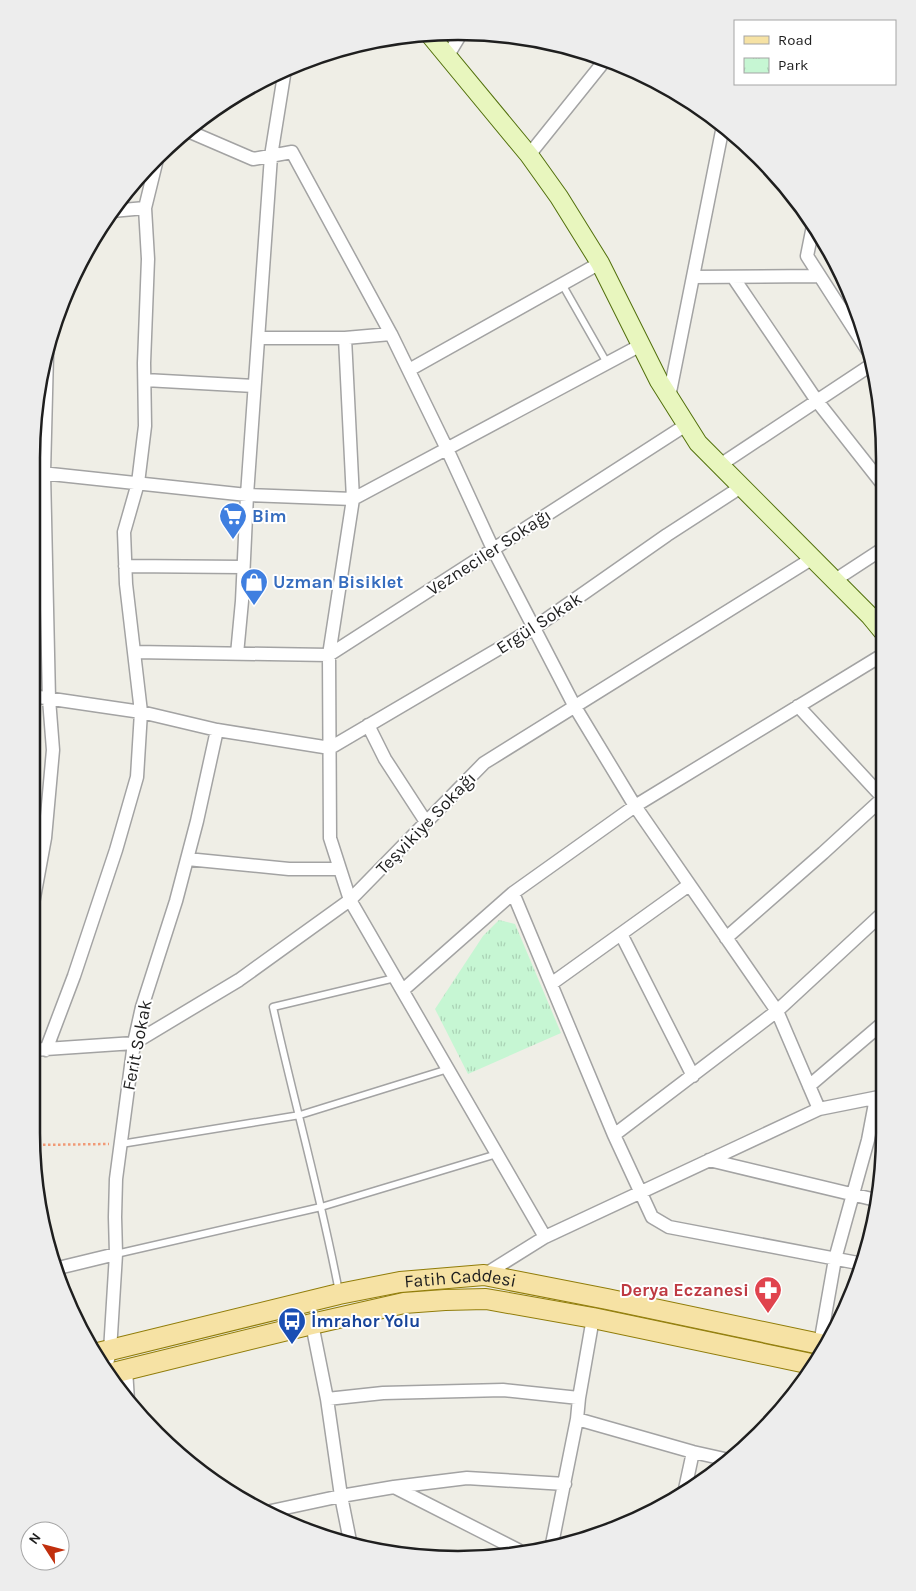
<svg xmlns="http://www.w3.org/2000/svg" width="916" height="1591" viewBox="0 0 916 1591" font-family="Karla,sans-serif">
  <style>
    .park { fill: url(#park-tufts) }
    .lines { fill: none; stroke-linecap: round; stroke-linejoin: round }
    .lane-casing { stroke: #a3a3a3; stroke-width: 9 }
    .street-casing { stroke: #a3a3a3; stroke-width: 15 }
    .secondary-casing { stroke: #52700c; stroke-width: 20 }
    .primary-casing { stroke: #917d0a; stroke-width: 22 }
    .path { stroke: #f19975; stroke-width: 2.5; stroke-dasharray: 2.5 2.5; stroke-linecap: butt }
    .lane { stroke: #fff; stroke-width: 6 }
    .street { stroke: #fff; stroke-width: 12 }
    .secondary { stroke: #e8f6be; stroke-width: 18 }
    .primary { stroke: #f6e2a4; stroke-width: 20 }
    .labels { text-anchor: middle; stroke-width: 4; stroke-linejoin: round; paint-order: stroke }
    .shop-label { font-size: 18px; font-weight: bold; fill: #366cbe; stroke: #fff; text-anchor: start }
    .street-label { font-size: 18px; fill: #1f1f1f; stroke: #fff }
    .health-label { font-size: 18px; font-weight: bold; fill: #be3a42; stroke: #fff; text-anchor: end }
    .transit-label { font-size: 18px; font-weight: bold; fill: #164399; stroke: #fff; text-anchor: start }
    .rim { fill: none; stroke: #1f1f1f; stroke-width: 2.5 }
  </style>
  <defs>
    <pattern id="park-tufts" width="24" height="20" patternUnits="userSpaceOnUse" patternTransform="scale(1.25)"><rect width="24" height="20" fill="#c6f6d3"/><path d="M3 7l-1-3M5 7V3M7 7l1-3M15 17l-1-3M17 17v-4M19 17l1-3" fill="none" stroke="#aad2b5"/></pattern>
  </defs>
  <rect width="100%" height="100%" fill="#efeee6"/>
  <!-- park -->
  <path class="park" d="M 499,920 L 515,924 L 561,1033 L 468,1074 L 435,1009 L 483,936 Z"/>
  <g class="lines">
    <!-- lane casing -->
    <g class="lane-casing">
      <path id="lane" d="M 562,284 L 607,363
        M 121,1144 L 300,1115 L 448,1069
        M 116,1254 L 321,1207 L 497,1154
        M 339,1292 C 321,1196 294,1102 273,1007 L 395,978"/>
    </g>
    <!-- street casing -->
    <g class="street-casing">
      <path id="street" d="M 447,57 L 462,32
        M 188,131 L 253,159 L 292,152 L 391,334 L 447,449 L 493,549 L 575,707 L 635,806 L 777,1011 L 819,1109
        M 529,155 L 606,59
        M 112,211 L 145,208
        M 813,226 L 807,256 L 868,351
        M 693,277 L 820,276
        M 733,277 L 817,401 L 884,486
        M 258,338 L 345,338 L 391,334
        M 345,338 L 353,499 L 329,655 L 330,838 L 350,900 L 545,1237
        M 409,370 L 600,263
        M 145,380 L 254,386
        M 669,397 L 723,126
        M 720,465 L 871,365
        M 32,472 L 247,495 L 353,499 L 641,345
        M 125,566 L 243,567
        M 835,580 L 884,548
        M 134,652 L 329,655 L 686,425
        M 237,654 L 242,601 L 247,495 L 271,156 L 285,69
        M 32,696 L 141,712 L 217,730 L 330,748 L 534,628 L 667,535 L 741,487
        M 798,706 L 884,799
        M 368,725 L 385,759 L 426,822
        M 187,859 L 289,869 L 340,869
        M 513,893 L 614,1135 L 652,1217 L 669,1227 L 863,1264
        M 32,909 L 45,838 L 53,750 L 49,699 L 44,473 L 47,354
        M 621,934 L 693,1076
        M 726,938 L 823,853 L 883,798
        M 551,984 L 689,885
        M 403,990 L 513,893 L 635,806 L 884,654
        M 31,1050 L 134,1043 L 239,980 L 350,900 L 484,763 L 813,558
        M 46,1050 L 74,976 L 116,850 L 137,777 L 141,712 L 126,584 L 124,532 L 138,483 L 145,426 L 144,363 L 148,259 L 145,208 L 158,155
        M 809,1086 L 884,1022
        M 614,1135 L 777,1011 L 884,912
        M 709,1160 L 876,1200
        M 54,1269 L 116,1254
        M 484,1275 L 545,1237 L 819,1109 L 884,1096
        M 312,1324 L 327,1399 L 341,1496 L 351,1546
        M 820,1344 L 835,1259 L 868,1140 L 876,1098 L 882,1100
        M 106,1368 L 110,1351 L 116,1254 L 115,1217 L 116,1179 L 134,1043 L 142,1007 L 176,901 L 197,821 L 217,730
        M 126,1369 L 128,1401
        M 327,1399 L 383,1393 L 503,1390 L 579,1398
        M 577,1419 L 693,1452 L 729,1460
        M 394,1487 L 467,1478 L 565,1484
        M 685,1489 L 693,1452
        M 271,1511 L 341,1496 L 394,1487 L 518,1550
        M 552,1544 L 577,1419 L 579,1398 L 593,1318"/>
    </g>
    <!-- secondary casing -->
    <g class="secondary-casing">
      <path id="secondary" d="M 429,34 L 529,155 L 559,197 L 600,263 L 659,381 L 698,443 L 870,616 L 884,633"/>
    </g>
    <!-- primary casing -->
    <g class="primary-casing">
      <g id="primary">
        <path id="s1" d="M 98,1353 L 339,1294 L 400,1282 L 484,1275 L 607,1299 L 825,1345"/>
        <path d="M 109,1374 L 312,1324 L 404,1303 L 445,1300 L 486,1299 L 593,1318 L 816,1365"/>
      </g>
    </g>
    <!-- path -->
    <path class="path" d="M 33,1145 L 109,1144"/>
    <!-- lane -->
    <use href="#lane" class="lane"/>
    <!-- street -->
    <use href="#street" class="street"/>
    <!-- secondary -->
    <use href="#secondary" class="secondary"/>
    <!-- primary -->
    <use href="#primary" class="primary"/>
  </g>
  <!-- icons -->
  <defs>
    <g id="supermarket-pin" transform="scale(1.4375)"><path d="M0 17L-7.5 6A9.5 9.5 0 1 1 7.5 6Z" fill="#3f7fe0" stroke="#fff"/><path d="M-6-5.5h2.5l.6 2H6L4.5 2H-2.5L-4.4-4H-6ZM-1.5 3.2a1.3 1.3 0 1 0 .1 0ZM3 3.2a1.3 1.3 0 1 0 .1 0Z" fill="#fff"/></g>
    <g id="shop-pin" transform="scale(1.4375)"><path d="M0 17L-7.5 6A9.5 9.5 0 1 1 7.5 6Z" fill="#3f7fe0" stroke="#fff"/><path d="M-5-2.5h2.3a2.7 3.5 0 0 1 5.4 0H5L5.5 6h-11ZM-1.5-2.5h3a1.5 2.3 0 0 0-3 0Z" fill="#fff"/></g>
    <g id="pharmacy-pin" transform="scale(1.4375)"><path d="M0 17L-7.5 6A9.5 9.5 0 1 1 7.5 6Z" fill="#e0444e" stroke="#fff"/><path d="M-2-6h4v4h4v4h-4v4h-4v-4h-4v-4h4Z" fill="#fff"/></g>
    <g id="bus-pin" transform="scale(1.4375)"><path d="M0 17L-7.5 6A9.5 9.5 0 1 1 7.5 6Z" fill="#1a4fb4" stroke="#fff"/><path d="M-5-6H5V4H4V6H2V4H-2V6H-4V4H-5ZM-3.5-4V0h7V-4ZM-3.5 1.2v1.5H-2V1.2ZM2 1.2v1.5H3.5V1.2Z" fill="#fff"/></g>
  </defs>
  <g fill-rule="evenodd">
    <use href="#supermarket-pin" x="233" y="516"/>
    <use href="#shop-pin" x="254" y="582"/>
    <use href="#pharmacy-pin" x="768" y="1290"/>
    <use href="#bus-pin" x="292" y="1321"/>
  </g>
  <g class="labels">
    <!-- shop labels -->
    <g class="shop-label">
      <text x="252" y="522">Bim</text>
      <text x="273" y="588">Uzman Bisiklet</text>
    </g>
    <!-- street labels -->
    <g class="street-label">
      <text transform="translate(489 552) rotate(-33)" y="6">Vezneciler Sokağı</text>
      <text transform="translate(539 623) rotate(-33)" y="6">Ergül Sokak</text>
      <text transform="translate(426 823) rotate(-46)" y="6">Teşvikiye Sokağı</text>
      <text transform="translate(137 1045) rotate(-79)" y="6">Ferit Sokak</text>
      <text dy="6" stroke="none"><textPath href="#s1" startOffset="371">Fatih Caddesi</textPath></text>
    </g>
    <!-- health labels -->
    <g class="health-label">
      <text x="749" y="1296">Derya Eczanesi</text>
    </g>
    <!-- transit labels -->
    <g class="transit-label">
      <text x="311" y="1327">İmrahor Yolu</text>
    </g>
  </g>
  <!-- crop -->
  <path d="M0 0H916V1591H0ZM458 40H458A418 418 0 0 1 876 458V1133A418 418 0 0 1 458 1551H458A418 418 0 0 1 40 1133V458A418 418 0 0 1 458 40Z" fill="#ededed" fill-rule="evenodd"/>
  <path class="rim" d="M458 40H458A418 418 0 0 1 876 458V1133A418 418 0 0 1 458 1551H458A418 418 0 0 1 40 1133V458A418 418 0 0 1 458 40Z"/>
  <!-- legend -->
  <rect x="734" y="20" width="162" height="65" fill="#ffffff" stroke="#a5a5a5"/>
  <rect x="744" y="36" width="25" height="8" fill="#f6e2a4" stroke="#a5a5a5"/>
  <text x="778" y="45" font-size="15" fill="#1f1f1f">Road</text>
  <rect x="744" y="58" width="25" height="15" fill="url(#park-tufts)" stroke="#a5a5a5"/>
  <text x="778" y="70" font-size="15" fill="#1f1f1f">Park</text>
  <!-- north arrow -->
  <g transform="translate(45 1546) rotate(306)"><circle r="24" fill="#ffffff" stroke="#a5a5a5"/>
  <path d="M0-4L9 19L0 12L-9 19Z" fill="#c12f0d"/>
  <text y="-8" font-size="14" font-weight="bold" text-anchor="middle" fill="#1f1f1f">N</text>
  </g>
</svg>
